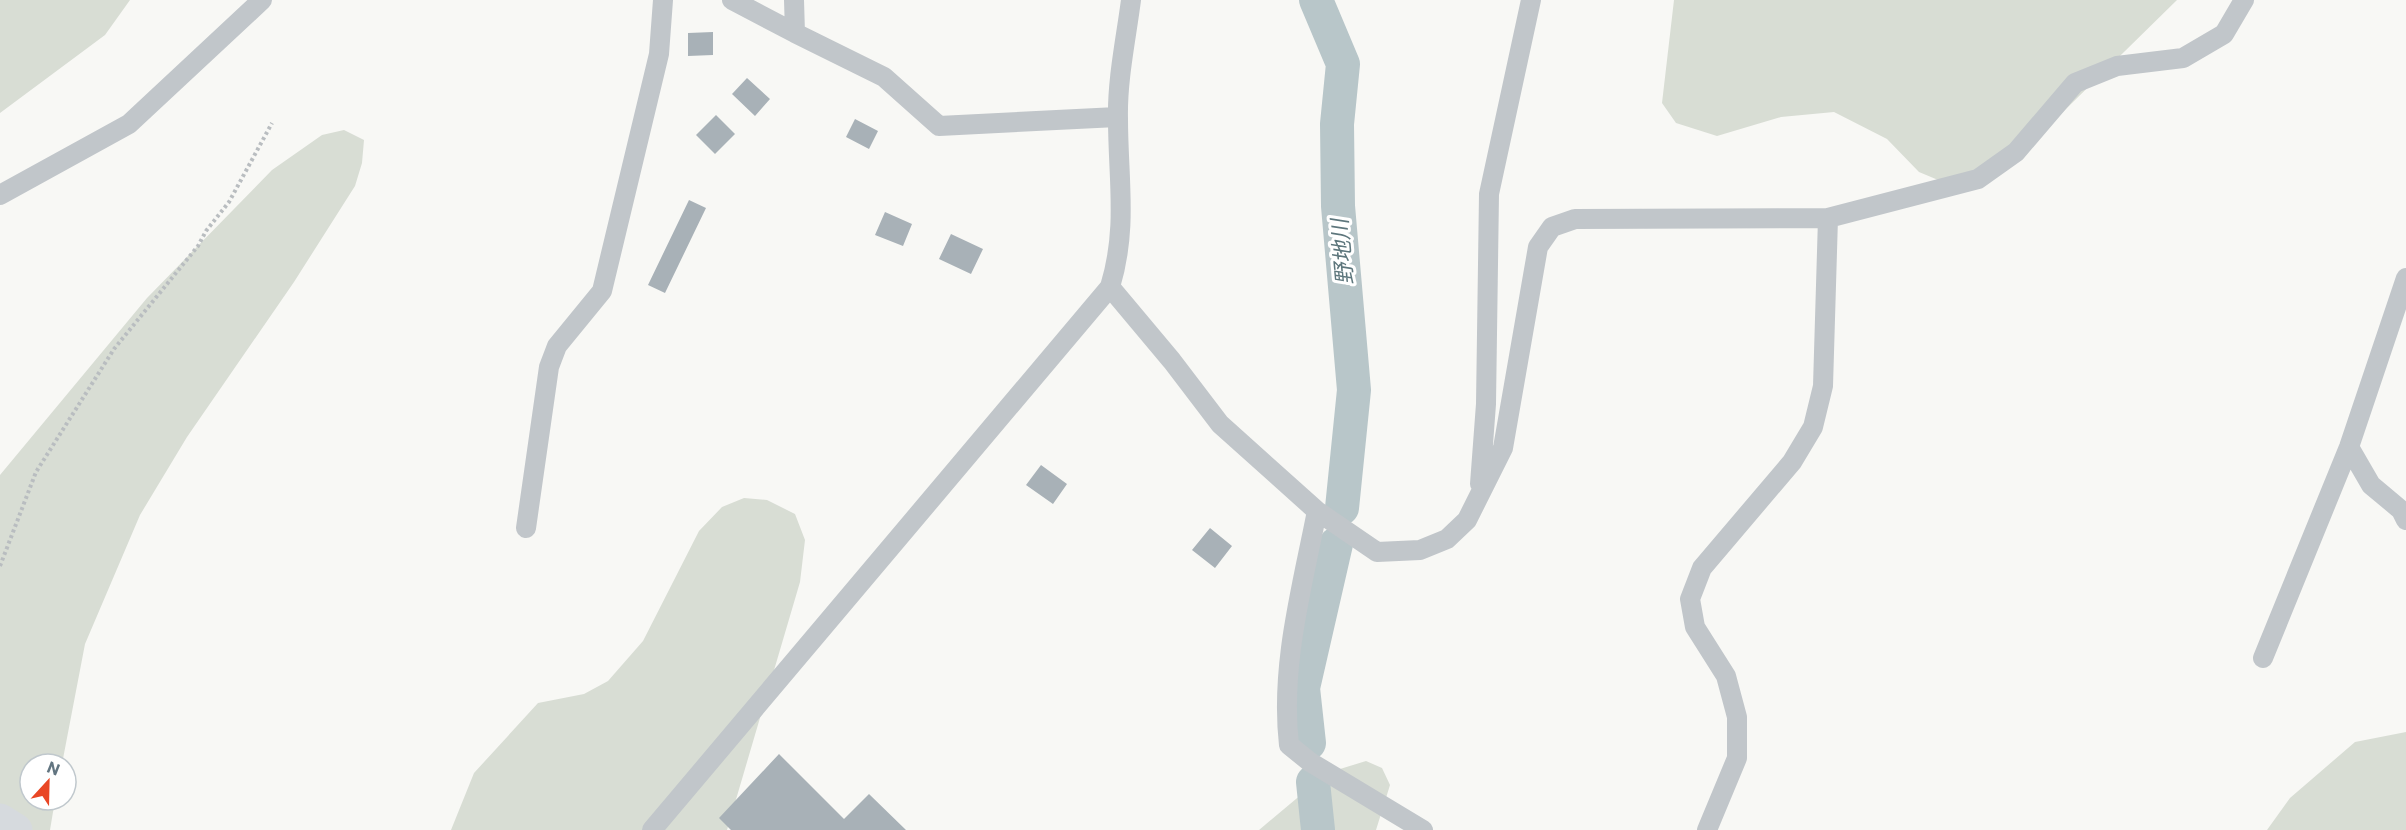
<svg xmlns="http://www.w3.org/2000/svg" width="2406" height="830" font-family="Commissioner,'Noto Sans JP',sans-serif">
<rect width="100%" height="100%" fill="#f8f8f5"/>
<!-- green -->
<path fill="#d8ddd4" d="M 0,0 L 130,0 L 105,35 L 0,113 Z
M 1674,0 L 2177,0 L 2019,155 L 1962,190 L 1919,172 L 1887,139 L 1834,112 L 1781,117 L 1717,136 L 1676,123 L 1662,103 Z
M 344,130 L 364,140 L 362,163 L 355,186 L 294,282 L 187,437 L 140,515 L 85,644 L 62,764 L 30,764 L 30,800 L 55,800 L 50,830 L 0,830 L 0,475 L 147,298 L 272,170 L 322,135 Z
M 744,498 L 767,500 L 795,514 L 805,540 L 800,582 L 727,830 L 451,830 L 474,773 L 538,703 L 584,694 L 608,681 L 643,641 L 699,531 L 722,507 Z
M 2406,732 L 2406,830 L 2267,830 L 2290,798 L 2355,742 Z
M 1366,761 L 1382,768 L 1390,785 L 1376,830 L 1259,830 L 1327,773 Z"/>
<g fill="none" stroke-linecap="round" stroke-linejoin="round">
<!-- river -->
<path stroke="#b8c6c9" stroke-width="34" d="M 1316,0 L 1343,64 L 1337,124 L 1338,206 L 1354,390 L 1342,508
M 1309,743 L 1303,688 L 1336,544
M 1313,782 L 1318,830"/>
</g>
<!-- building -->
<path fill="#a8b1b7" d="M 713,32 L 713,55 L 688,56 L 688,33 Z
M 747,78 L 770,99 L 755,116 L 732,94 Z
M 716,115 L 735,134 L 715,154 L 696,135 Z
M 855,119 L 878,131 L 869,149 L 846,137 Z
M 689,200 L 706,208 L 665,293 L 648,285 Z
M 885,212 L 912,224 L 903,246 L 875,235 Z
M 951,234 L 983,249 L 971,274 L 939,259 Z
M 1041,465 L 1067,484 L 1053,504 L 1026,485 Z
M 1210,528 L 1232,546 L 1215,568 L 1192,550 Z
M 779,754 L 844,819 L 869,794 L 906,830 L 731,830 L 719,818 Z"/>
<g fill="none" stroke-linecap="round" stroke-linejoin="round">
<!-- path -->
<path stroke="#b9bdc0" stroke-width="4" stroke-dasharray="3 3" stroke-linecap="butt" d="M 0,566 L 36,472 L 114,349 L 198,246 L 206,231 L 229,202 L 272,123"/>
<!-- minor -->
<path stroke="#c1c6ca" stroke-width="20" d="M 732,0 L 795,33
M 794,0 L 795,33 L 884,77 L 939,126 L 1117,117
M 0,195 L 129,124 L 262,0
M 1110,287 L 1172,361 L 1220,424 L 1317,511 L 1377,552 L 1420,550 L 1447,539 L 1467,520 L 1503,448 L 1538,247 L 1552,227 L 1575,219 L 1828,218 L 1978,179 L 2016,152 L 2075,83 L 2117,66 L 2183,58 L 2224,34 L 2244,0
M 2349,447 L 2371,485 L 2401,510 L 2406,520
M 1480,484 L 1486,404 L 1489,194 L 1531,0
M 1317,511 C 1302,588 1280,666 1289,745 L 1310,762 L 1423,830
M 526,528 L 549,367 L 557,346 L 602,291 L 659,54 L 663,0
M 2263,658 L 2349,447 L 2406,278
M 652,830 L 1110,287 C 1128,228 1118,179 1118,119 C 1117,80 1126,39 1131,0
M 1707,830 L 1737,758 L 1737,717 L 1726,676 L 1695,627 L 1690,599 L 1702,568 L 1792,462 L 1813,427 L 1823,386 L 1828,218"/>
<!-- motorway -->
<path stroke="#d6dade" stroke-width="33" d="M 0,820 L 16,830"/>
</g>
<g text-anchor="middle" stroke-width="6" stroke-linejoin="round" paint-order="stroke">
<!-- water labels -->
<g font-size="22" font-style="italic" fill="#5d767c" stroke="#fff">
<text transform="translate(1342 252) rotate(-95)" y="8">野地川</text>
</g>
</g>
<!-- north arrow -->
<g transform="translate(48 782) rotate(22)"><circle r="28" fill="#ffffff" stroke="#c0c8cd" stroke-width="1.5"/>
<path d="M0-4.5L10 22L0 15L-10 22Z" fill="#e94624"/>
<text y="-9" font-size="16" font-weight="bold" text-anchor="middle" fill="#627581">N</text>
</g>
</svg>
